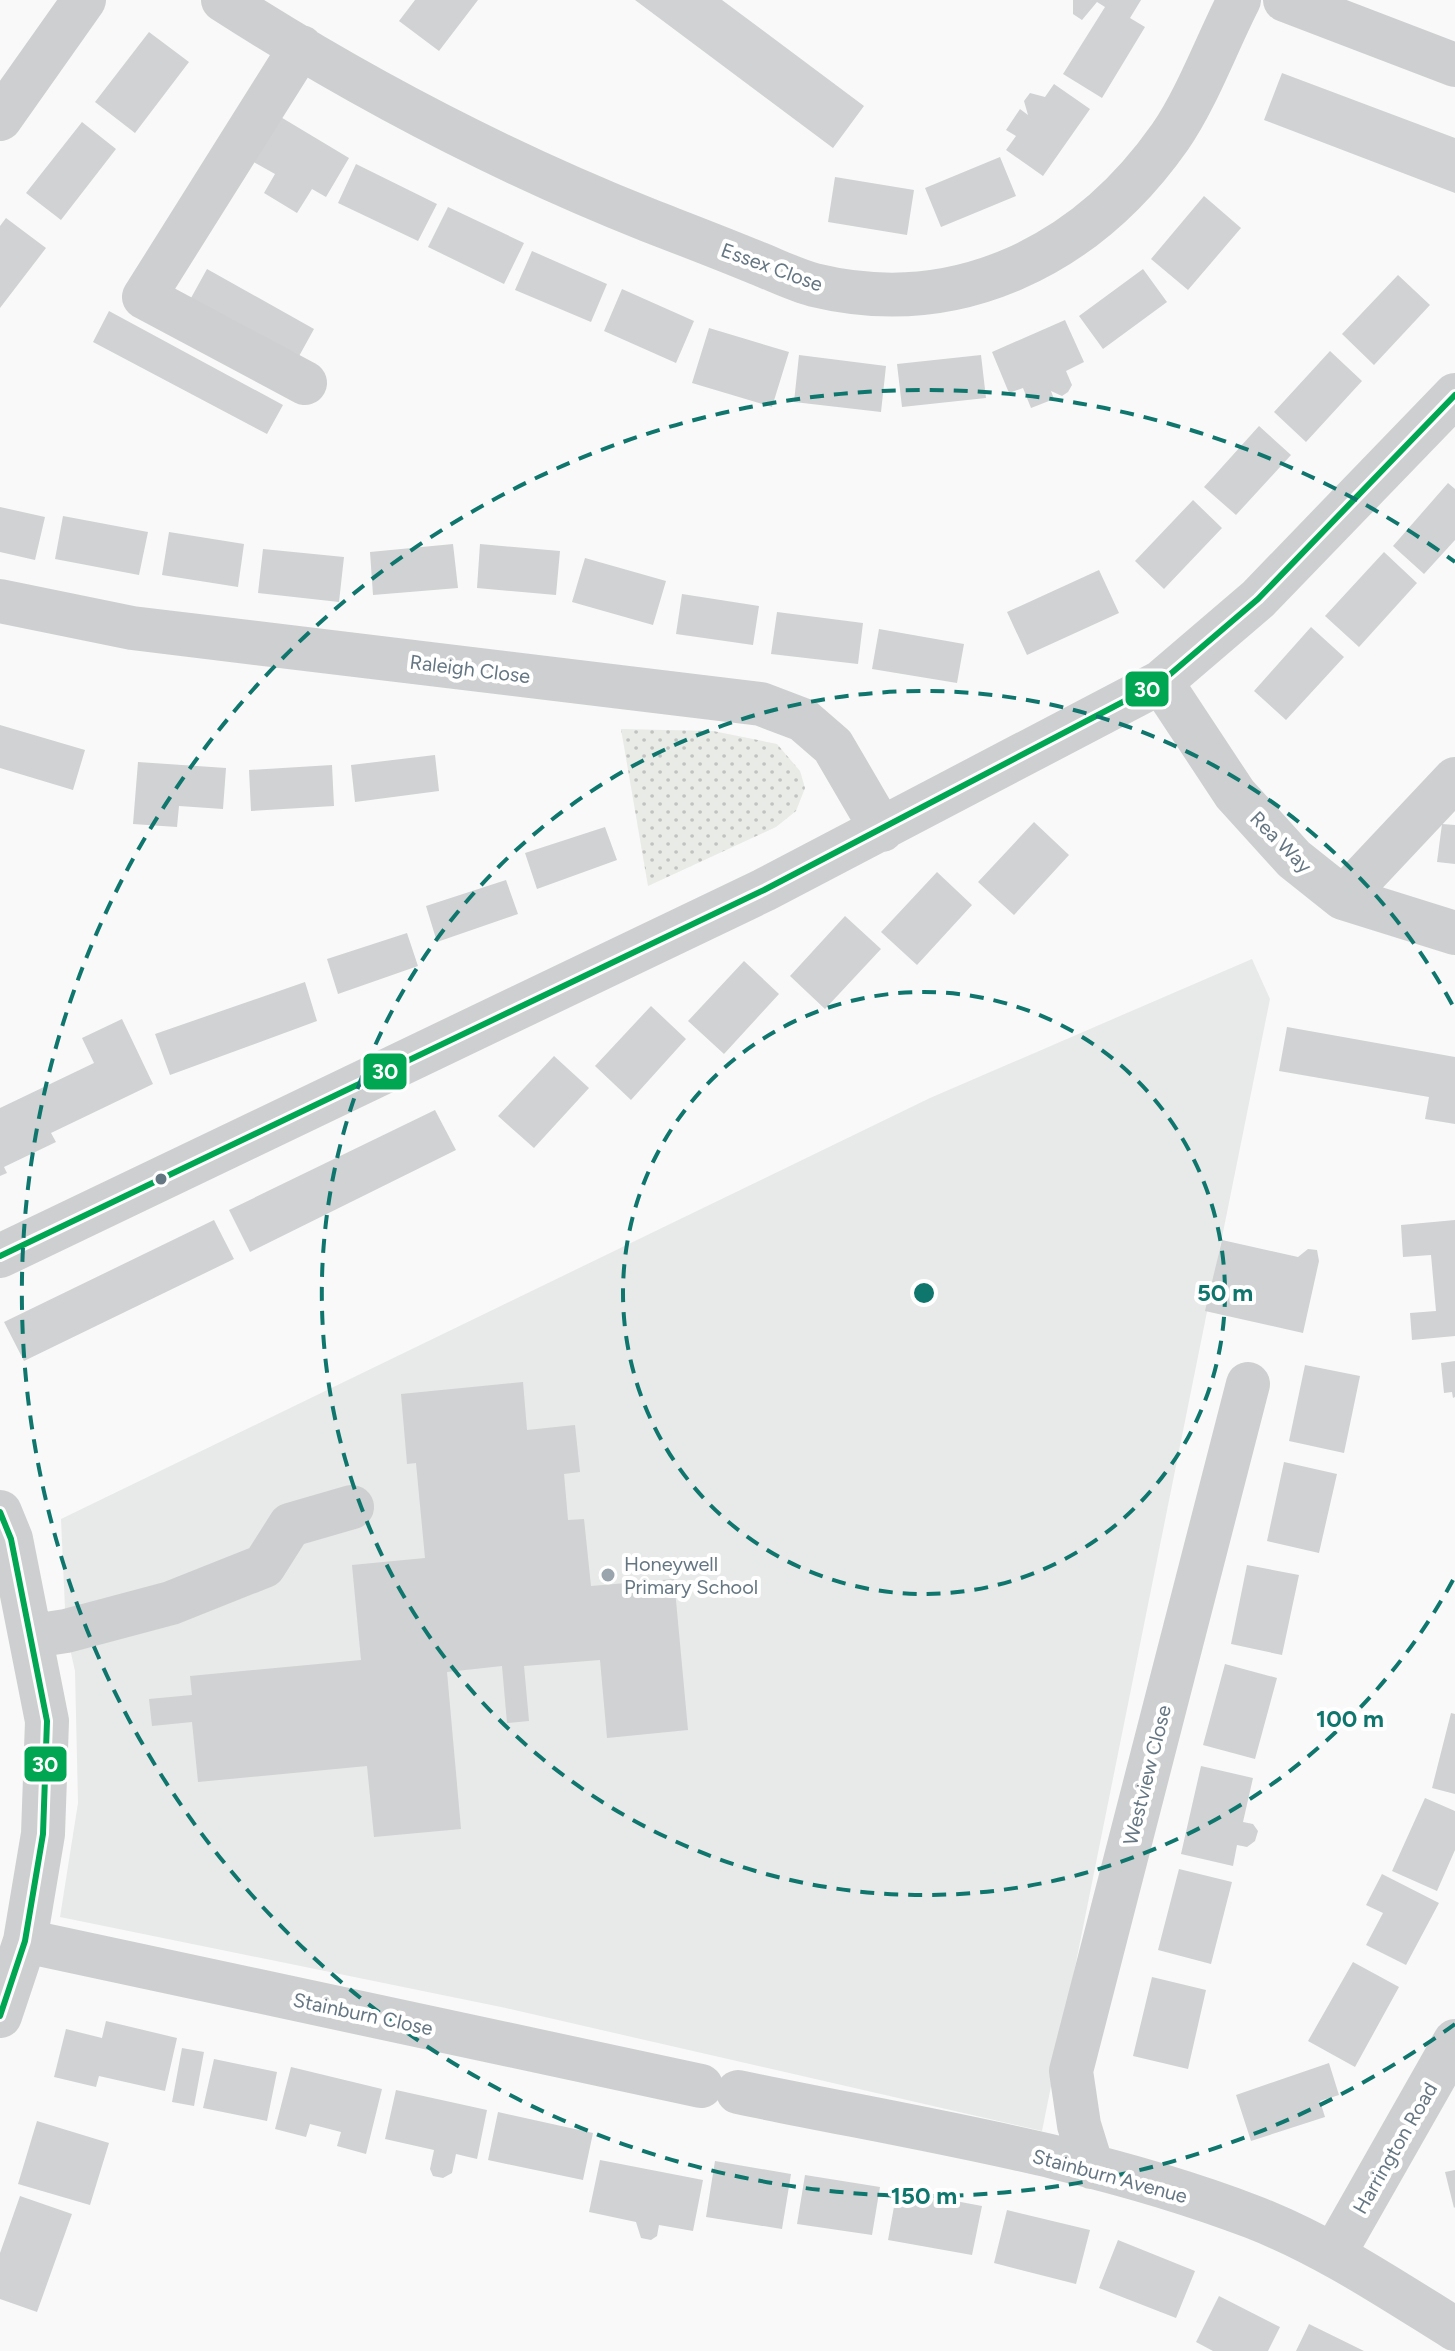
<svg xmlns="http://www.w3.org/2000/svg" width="1455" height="2351" font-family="Figtree,sans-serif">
<defs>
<pattern id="green-dots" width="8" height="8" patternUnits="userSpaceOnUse" patternTransform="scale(2)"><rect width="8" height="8" fill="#e8ebe6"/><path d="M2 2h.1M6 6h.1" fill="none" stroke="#c0c3c0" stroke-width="1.8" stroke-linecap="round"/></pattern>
</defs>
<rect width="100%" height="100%" fill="#f9f9f9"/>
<!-- built -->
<path fill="#e8e9e9" d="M 1252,959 L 1270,999 L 1042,2131 L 501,2007 L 60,1917 L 78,1803 L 75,1671 L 66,1631 L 61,1519 L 930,1098 Z"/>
<!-- green -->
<path fill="url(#green-dots)" d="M 621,729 L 713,731 L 777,744 L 800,771 L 805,788 L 796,811 L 776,827 L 648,886 Z"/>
<!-- building -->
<path fill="#d0d2d3" d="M 415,0 L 478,0 L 439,51 L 399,21 Z
M 635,0 L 722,0 L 864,106 L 833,148 Z
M 1073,0 L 1141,0 L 1130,18 L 1145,27 L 1102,98 L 1063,74 L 1105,7 L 1097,2 L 1082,20 L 1073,14 Z
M 149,32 L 189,62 L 135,133 L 95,102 Z
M 1282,73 L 1455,138 L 1455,193 L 1264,120 Z
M 1054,84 L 1090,109 L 1043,176 L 1006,150 L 1016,136 L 1006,130 L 1020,109 L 1028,115 L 1024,101 L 1030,93 L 1045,97 Z
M 279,116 L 349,158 L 326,197 L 312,189 L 297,213 L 264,193 L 275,174 L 252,161 Z
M 82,122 L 116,149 L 61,220 L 26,193 Z
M 1000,157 L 1016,196 L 941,227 L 925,188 Z
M 356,164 L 437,204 L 418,241 L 338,203 Z
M 835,177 L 914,190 L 907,235 L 828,222 Z
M 1204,196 L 1241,228 L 1188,290 L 1151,259 Z
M 448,207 L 524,243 L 504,284 L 428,247 Z
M 6,218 L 46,248 L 0,308 L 0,226 Z
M 532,251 L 607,284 L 591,322 L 515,290 Z
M 207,269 L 314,329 L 298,358 L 191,298 Z
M 1143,269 L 1167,302 L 1103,349 L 1079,316 Z
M 1398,275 L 1430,305 L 1374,365 L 1342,334 Z
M 622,289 L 694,321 L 676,363 L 604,331 Z
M 109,311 L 283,405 L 267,434 L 93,342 Z
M 1065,320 L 1084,362 L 1066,371 L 1072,385 L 1068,392 L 1062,396 L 1051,391 L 1054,399 L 1031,408 L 1023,388 L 1009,393 L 992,352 Z
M 709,328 L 789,352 L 772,407 L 692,383 Z
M 1330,351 L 1362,381 L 1306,442 L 1274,412 Z
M 799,355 L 886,366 L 881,412 L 794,402 Z
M 981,355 L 986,398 L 902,407 L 897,364 Z
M 1259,426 L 1291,455 L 1236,515 L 1204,487 Z
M 1448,483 L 1455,489 L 1455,540 L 1424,574 L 1393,546 Z
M 1193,500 L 1222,528 L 1164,589 L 1135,561 Z
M 0,507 L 45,517 L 35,560 L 0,552 Z
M 63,516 L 148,532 L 139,575 L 55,559 Z
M 169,532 L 244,544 L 238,587 L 162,575 Z
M 453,544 L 458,588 L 373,595 L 370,552 Z
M 480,544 L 560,551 L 556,595 L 477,588 Z
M 263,549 L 344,557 L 339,602 L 258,593 Z
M 1384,552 L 1417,583 L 1359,647 L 1325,616 Z
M 585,558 L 666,581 L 653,625 L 572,602 Z
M 1099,570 L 1119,613 L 1027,655 L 1007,612 Z
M 682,594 L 759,606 L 753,645 L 676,634 Z
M 777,612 L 863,623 L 858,664 L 771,654 Z
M 1311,627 L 1344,657 L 1286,720 L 1254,691 Z
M 879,629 L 964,644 L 957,683 L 872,669 Z
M 0,725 L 85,750 L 73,790 L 0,768 Z
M 435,755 L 439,791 L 355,802 L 351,765 Z
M 138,762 L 226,768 L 223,809 L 179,806 L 177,827 L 133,824 Z
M 332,765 L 334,806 L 251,811 L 249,770 Z
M 1034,822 L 1069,855 L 1014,915 L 978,882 Z
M 1442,824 L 1455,825 L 1455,864 L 1437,862 Z
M 605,827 L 617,860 L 537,889 L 525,853 Z
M 937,872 L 972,905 L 917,965 L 881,932 Z
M 506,880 L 518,914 L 437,942 L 426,906 Z
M 845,916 L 881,949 L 825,1009 L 790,976 Z
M 407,933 L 418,966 L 338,994 L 327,959 Z
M 744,961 L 779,994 L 724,1054 L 688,1021 Z
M 305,982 L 317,1021 L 170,1075 L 155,1034 Z
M 651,1006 L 686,1039 L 631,1100 L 595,1066 Z
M 122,1019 L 153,1084 L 51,1133 L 56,1142 L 4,1167 L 7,1173 L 0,1176 L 0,1108 L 94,1063 L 82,1038 Z
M 1287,1027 L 1455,1057 L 1455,1124 L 1425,1119 L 1429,1097 L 1279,1071 Z
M 554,1056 L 589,1088 L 534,1148 L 498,1116 Z
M 435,1110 L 456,1150 L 250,1252 L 229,1210 Z
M 214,1220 L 234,1259 L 24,1361 L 4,1322 Z
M 1455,1220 L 1455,1336 L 1412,1340 L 1410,1313 L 1436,1311 L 1431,1255 L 1403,1257 L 1401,1225 Z
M 1222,1240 L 1298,1257 L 1308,1249 L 1317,1250 L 1319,1261 L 1303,1333 L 1205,1311 Z
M 1455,1361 L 1455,1397 L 1453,1398 L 1452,1392 L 1444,1393 L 1441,1363 Z
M 1305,1365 L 1360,1376 L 1344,1453 L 1289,1441 Z
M 523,1382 L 527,1430 L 575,1425 L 580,1472 L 564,1474 L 568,1520 L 584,1519 L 591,1586 L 674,1579 L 688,1730 L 607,1738 L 600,1660 L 524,1666 L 529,1721 L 507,1723 L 502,1666 L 447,1672 L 461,1829 L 374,1837 L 367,1766 L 198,1782 L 192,1722 L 152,1726 L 149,1699 L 192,1695 L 190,1676 L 361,1660 L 352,1565 L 425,1558 L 416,1463 L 407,1464 L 401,1394 Z
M 1284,1462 L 1337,1474 L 1319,1553 L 1267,1541 Z
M 1247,1565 L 1299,1575 L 1282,1655 L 1231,1644 Z
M 1225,1664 L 1277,1678 L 1255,1759 L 1203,1745 Z
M 1451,1713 L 1455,1714 L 1455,1794 L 1432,1788 Z
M 1201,1766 L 1253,1778 L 1243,1822 L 1253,1824 L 1258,1831 L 1255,1841 L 1247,1847 L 1237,1845 L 1233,1866 L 1181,1854 Z
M 1425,1798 L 1455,1811 L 1455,1850 L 1437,1891 L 1392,1871 Z
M 1179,1869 L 1232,1882 L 1211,1964 L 1158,1950 Z
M 1382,1874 L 1439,1903 L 1406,1965 L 1366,1945 L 1383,1913 L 1366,1905 Z
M 1353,1962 L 1399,1987 L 1355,2067 L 1308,2041 Z
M 1152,1977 L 1206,1990 L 1188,2069 L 1133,2056 Z
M 106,2021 L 177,2038 L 165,2091 L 99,2076 L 96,2087 L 54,2077 L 66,2029 L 102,2038 Z
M 182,2048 L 204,2052 L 194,2106 L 172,2102 Z
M 214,2059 L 277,2072 L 267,2121 L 203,2108 Z
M 1329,2063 L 1339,2095 L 1320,2101 L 1325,2117 L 1251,2141 L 1236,2095 Z
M 291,2067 L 382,2089 L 366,2154 L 337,2146 L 341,2132 L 310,2124 L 306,2137 L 275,2129 Z
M 396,2090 L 487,2110 L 477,2159 L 456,2154 L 452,2173 L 443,2178 L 433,2176 L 430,2169 L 434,2150 L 385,2139 Z
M 498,2112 L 593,2133 L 583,2180 L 488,2160 Z
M 37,2121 L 109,2143 L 90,2205 L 18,2184 Z
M 600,2160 L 703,2180 L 693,2231 L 659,2225 L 657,2236 L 651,2240 L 641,2238 L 636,2222 L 589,2212 Z
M 715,2161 L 791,2174 L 782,2229 L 706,2217 Z
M 1455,2170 L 1455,2207 L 1454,2208 L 1445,2172 Z
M 805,2175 L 880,2187 L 872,2235 L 797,2224 Z
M 897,2190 L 982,2206 L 972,2255 L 888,2240 Z
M 20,2196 L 72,2214 L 37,2312 L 0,2299 L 0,2253 Z
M 1007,2210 L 1090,2230 L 1076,2284 L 994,2263 Z
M 1118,2240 L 1195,2271 L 1176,2318 L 1099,2288 Z
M 1219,2296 L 1280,2327 L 1268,2351 L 1213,2351 L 1196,2342 Z
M 1309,2324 L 1364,2351 L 1296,2351 Z"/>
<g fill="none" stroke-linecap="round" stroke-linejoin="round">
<!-- minor -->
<path stroke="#cecfd0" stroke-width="44" d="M 223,0 C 357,86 500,161 648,220 C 684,234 721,248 757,263 C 775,270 795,280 814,285 C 958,320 1087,255 1170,137 C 1197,98 1217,43 1239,0
M 1285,0 L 1455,65
M 301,47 L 144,297 L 305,383
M 0,119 L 84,0
M 0,601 L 132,628 L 761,704 L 803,720 L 833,746 L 882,830
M 1161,682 L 1235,794 L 1294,859 L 1343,898 L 1455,933
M 1343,898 L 1455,779
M 0,1256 L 764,890 L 1161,682 L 1258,599 L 1455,395
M 0,1512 L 11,1539 L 47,1721 L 43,1834 L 25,1941 L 0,2016
M 33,1636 L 66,1631 L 171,1603 L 264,1566 L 290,1525 L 352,1507
M 25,1941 L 701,2086
M 738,2092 C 910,2128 1089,2154 1253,2217 C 1325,2245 1389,2288 1455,2329
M 1092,2167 L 1079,2125 L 1071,2071 L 1248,1384
M 1334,2254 L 1455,2041"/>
<!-- bus-1 casing -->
<g stroke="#fff" stroke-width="12">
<path id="bus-1" d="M 0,1256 L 764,890 L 1161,682 L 1258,599 L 1455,395
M 0,1512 L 11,1539 L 47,1721 L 43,1834 L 25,1941 L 0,2016"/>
</g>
<!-- bus-1 -->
<use href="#bus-1" stroke="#00a651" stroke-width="6"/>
</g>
<!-- distance rings -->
<g fill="none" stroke="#0f766e" stroke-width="4" stroke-dasharray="14 10">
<circle cx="924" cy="1293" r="301"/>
<path d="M1453 1580A602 602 0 1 1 1453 1006"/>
<path d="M1455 2024A903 903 0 1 1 1455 562"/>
</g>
<!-- markers -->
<circle fill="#657683" stroke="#fff" stroke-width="3" cx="161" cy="1179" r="7"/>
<circle fill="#99a4ac" stroke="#fff" stroke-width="3" cx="608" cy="1575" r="8"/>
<g text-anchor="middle" stroke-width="8" stroke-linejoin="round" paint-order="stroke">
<!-- street labels -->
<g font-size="20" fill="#657683" stroke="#fff">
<text transform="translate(772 267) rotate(20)" y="7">Essex Close</text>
<text transform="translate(470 669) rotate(7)" y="7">Raleigh Close</text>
<text transform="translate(1281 842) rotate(45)" y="7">Rea Way</text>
<text transform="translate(1147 1775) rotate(-76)" y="7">Westview Close</text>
<text transform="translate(363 2014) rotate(12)" y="7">Stainburn Close</text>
<text transform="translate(1395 2148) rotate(-60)" y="7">Harrington Road</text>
<text transform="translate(1110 2176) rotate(15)" y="7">Stainburn Avenue</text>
</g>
<!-- poi labels -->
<g font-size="20" fill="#657683" stroke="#fff" text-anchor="start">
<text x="624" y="1571">Honeywell<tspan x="624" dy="23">Primary School</tspan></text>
</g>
</g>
<circle cx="924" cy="1293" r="12" fill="#0f766e" stroke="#fff" stroke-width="4"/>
<g font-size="24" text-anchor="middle" font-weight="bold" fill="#0f766e" stroke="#fff" stroke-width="8" stroke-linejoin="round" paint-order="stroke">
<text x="1225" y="1301">50 m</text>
<text x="1350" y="1727">100 m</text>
<text x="924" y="2204">150 m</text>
</g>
<g stroke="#fff" stroke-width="3">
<rect x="1124" y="670" width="46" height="38" rx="8" fill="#00a651"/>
<rect x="362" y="1052" width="46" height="39" rx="8" fill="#00a651"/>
<rect x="23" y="1745" width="45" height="38" rx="8" fill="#00a651"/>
</g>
<g font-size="22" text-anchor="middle" font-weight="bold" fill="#fff">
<text x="1147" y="697">30</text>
<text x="385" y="1079">30</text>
<text x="45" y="1772">30</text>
</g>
</svg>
